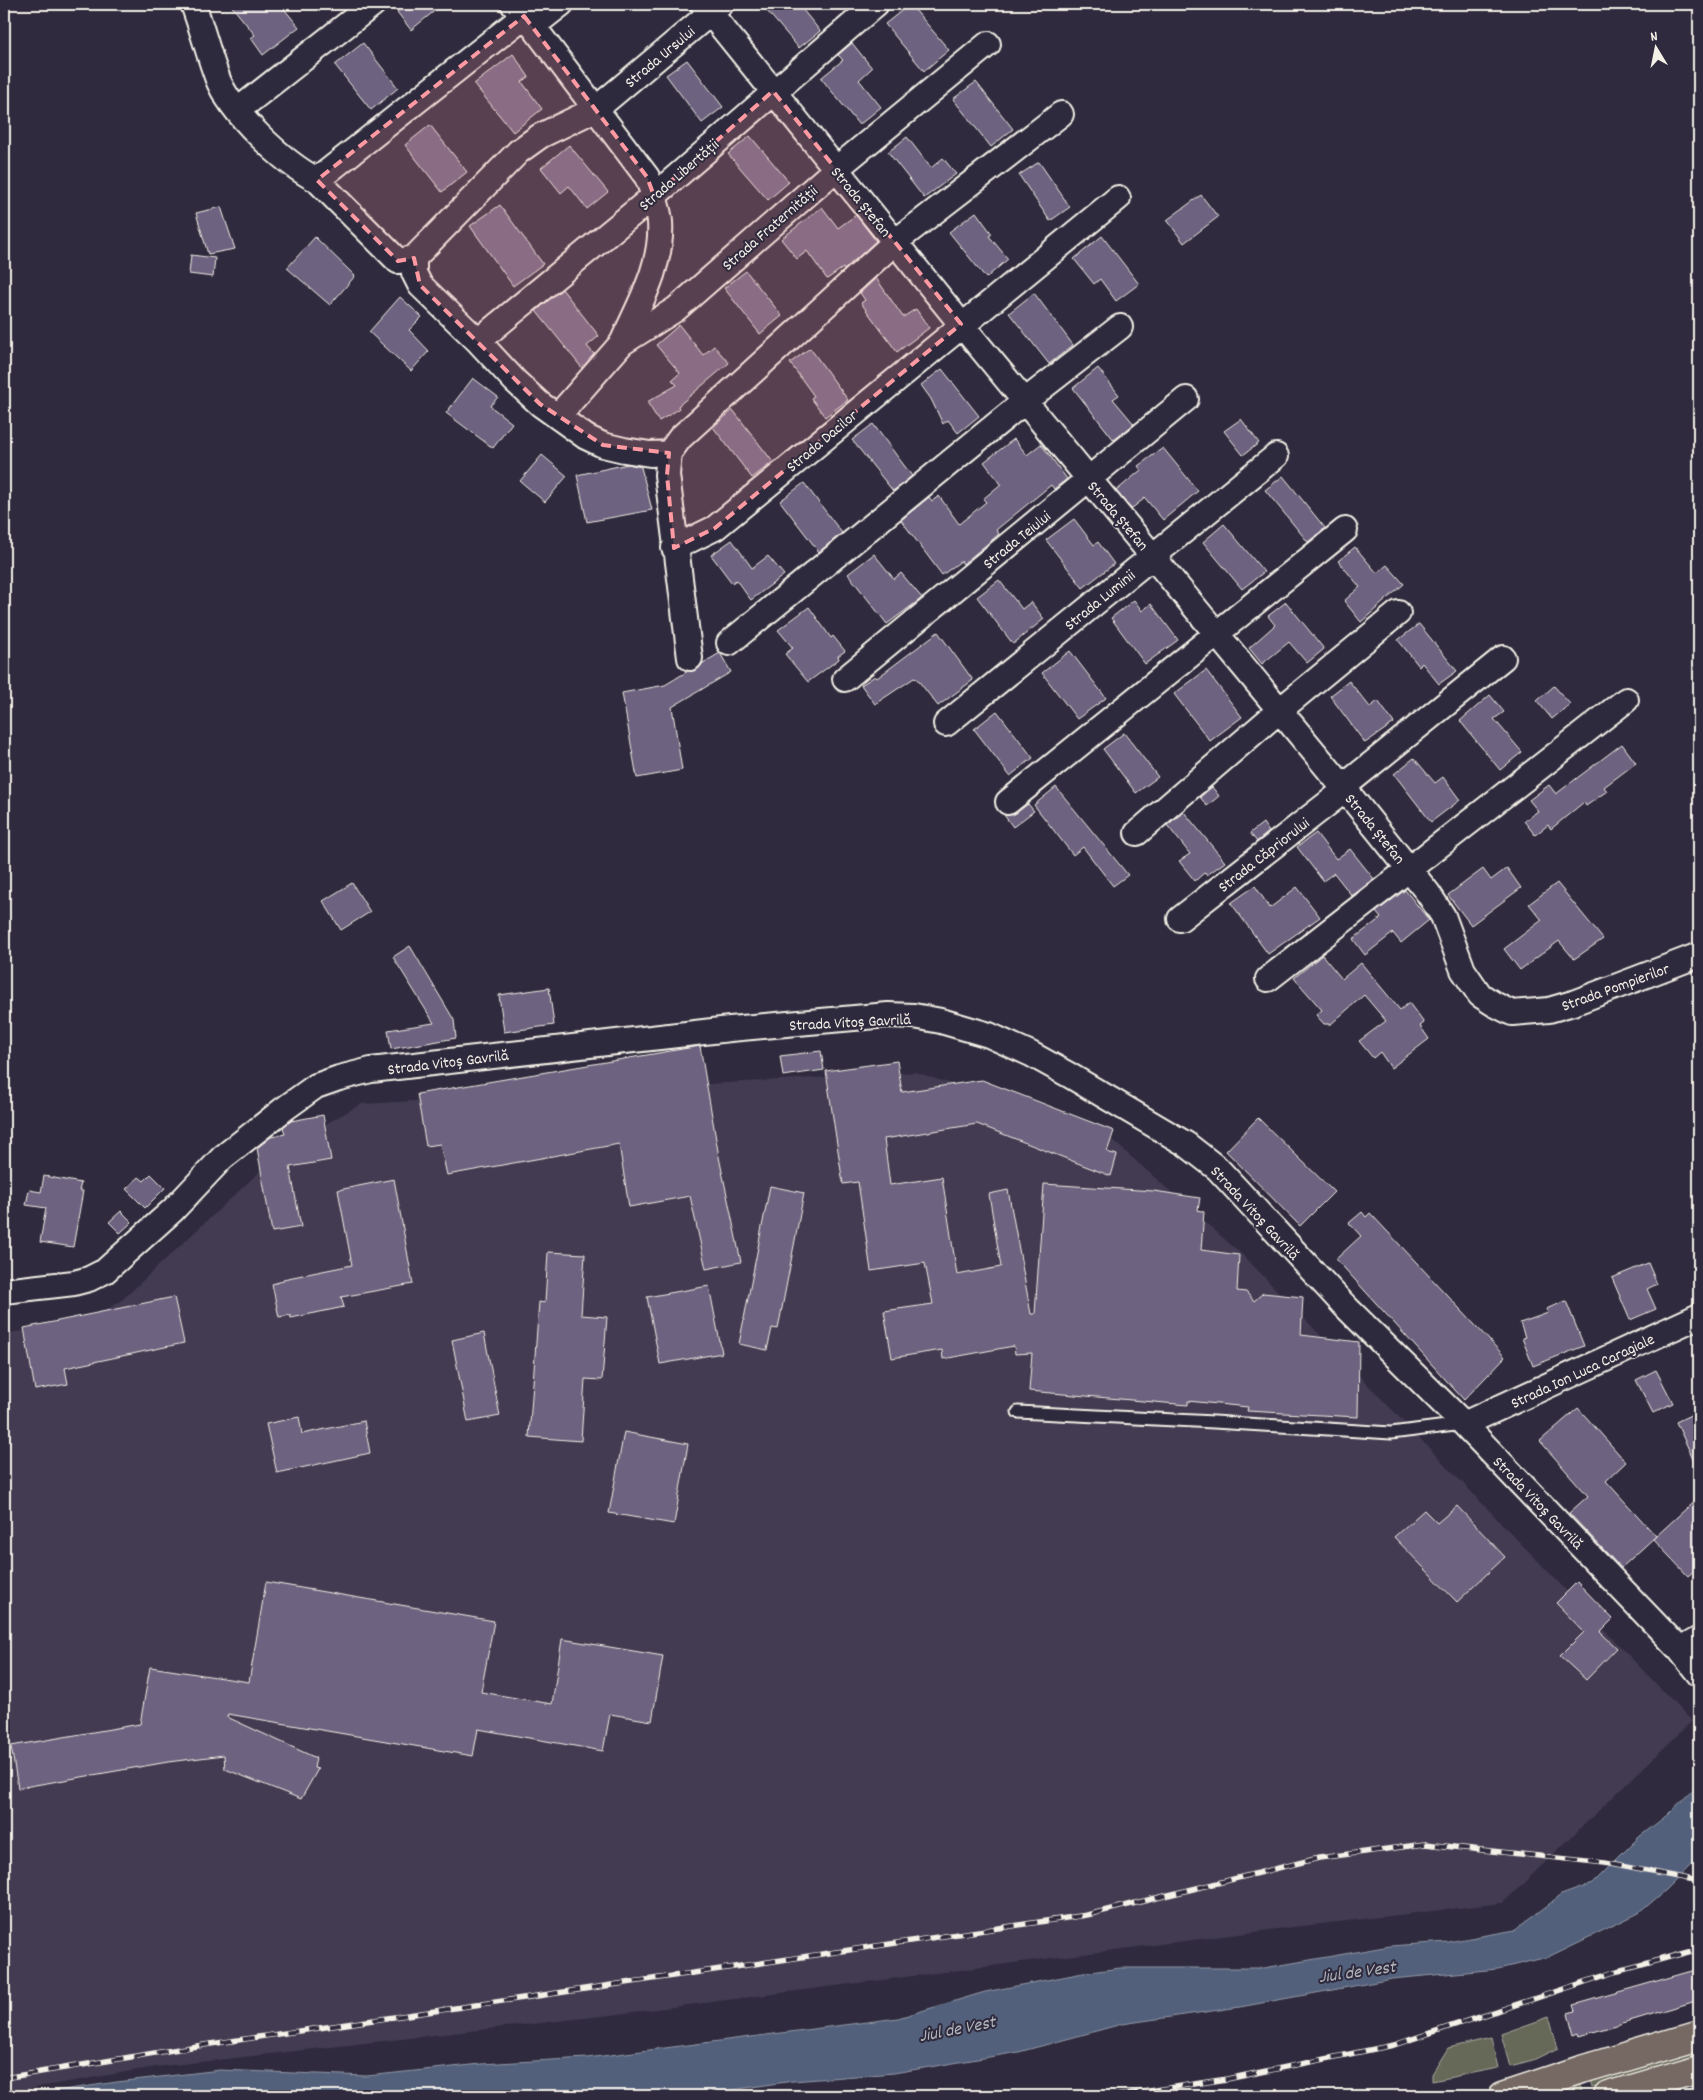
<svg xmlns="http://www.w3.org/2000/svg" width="1703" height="2100" font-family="Dekko,sans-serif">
<rect width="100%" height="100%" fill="#2f2a3d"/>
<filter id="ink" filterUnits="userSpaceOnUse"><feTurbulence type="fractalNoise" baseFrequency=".02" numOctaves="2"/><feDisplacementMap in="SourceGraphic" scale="10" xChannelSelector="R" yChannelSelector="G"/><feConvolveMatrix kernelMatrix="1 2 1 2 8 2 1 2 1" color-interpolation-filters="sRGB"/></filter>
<g filter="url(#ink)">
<!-- built -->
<path fill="#423b51" d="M 916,1072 L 1110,1138 L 1246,1258 L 1692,1721 L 1503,1903 L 1286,1928 L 611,2015 L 156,2067 L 4,2093 L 4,1333 L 83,1325 L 123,1299 L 288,1145 L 361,1104 Z"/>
<!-- green -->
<path fill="#666859" stroke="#adaca0" d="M 1549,2017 L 1558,2048 L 1533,2060 L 1510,2066 L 1501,2034 Z
M 1491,2038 L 1498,2068 L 1432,2081 L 1432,2074 L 1448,2048 Z
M 1699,2048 L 1699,2056 L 1592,2088 L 1590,2081 Z
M 1579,2084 L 1582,2092 L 1568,2096 L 1539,2096 Z"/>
<!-- water -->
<path fill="#52607b" stroke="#939aa7" d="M 1699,1784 L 1699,1857 L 1667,1889 L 1639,1913 L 1548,1957 L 1498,1969 L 1392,1979 L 1240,2007 L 1122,2024 L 1019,2052 L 894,2073 L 793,2081 L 691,2096 L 22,2096 L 117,2082 L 220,2070 L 367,2076 L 481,2064 L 587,2058 L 898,2018 L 985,1992 L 1083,1973 L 1120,1968 L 1264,1968 L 1390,1946 L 1448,1942 L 1515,1930 L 1561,1895 L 1592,1884 L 1639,1837 L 1666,1816 Z"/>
<!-- building -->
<path fill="#6d627f" stroke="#f4f1e8" d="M 230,4 L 280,4 L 299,27 L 263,55 L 251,38 L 255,35 Z
M 407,4 L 443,4 L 411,30 L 397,12 Z
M 761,4 L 798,4 L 820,31 L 799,48 Z
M 910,4 L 949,50 L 924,71 L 885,24 Z
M 363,43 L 398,88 L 371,110 L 335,65 Z
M 852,43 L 872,68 L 859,80 L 881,107 L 859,125 L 821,78 L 843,60 L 838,55 Z
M 513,54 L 529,77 L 522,82 L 542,109 L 513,132 L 474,84 Z
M 687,60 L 723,107 L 702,123 L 666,75 Z
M 976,82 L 1013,129 L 991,147 L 953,99 Z
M 430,125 L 467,172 L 442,192 L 405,145 Z
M 750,136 L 789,182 L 768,200 L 728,154 Z
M 907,137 L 931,168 L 943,158 L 956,174 L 924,198 L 888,152 Z
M 569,145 L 608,192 L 587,209 L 569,186 L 561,193 L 541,168 Z
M 1039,162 L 1070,207 L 1050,221 L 1019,175 Z
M 1201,195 L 1218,217 L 1184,243 L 1167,220 Z
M 500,205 L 543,264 L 513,286 L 470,226 Z
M 221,207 L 235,249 L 208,254 L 196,213 Z
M 822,207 L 838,228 L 856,215 L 876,241 L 844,270 L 843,268 L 827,279 L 807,251 L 797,259 L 781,239 Z
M 976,212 L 992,234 L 989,236 L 1008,259 L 986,278 L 949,232 Z
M 1102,236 L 1139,284 L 1116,301 L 1100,279 L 1094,284 L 1074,259 Z
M 315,237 L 355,276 L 330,305 L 287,268 Z
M 191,255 L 215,258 L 213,277 L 189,274 Z
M 746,271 L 782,316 L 760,334 L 724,288 Z
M 876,278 L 903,317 L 916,309 L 929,328 L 897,352 L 861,303 L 865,300 L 860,293 Z
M 562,289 L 599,336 L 587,346 L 594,354 L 582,368 L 536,311 Z
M 1034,293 L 1073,345 L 1049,364 L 1009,313 Z
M 400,297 L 422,317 L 409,330 L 429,351 L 411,371 L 369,332 Z
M 679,325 L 703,355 L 714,346 L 729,363 L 678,406 L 679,409 L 659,421 L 647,402 L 677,385 L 672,380 L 680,373 L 656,345 Z
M 810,348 L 848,400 L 825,417 L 811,398 L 814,396 L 790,363 Z
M 1098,368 L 1119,395 L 1113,399 L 1134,424 L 1114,440 L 1073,388 Z
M 942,369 L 979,416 L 958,433 L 948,420 L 943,424 L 931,399 L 921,385 Z
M 473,378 L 498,397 L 490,406 L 512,423 L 493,448 L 446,413 Z
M 733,410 L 773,462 L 752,478 L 713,427 Z
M 1241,419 L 1259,443 L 1243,455 L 1224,431 Z
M 873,424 L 912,476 L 893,491 L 852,440 Z
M 1014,439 L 1027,455 L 1041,444 L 1067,479 L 1054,489 L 1051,485 L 996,530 L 999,534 L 963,564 L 961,561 L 942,575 L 901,520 L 929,497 L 932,501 L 939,496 L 959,524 L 986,502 L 983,499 L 1001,484 L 984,462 Z
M 1163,448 L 1198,491 L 1163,520 L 1145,498 L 1131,509 L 1116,491 L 1141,470 L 1138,466 Z
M 542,455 L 567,476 L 545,502 L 520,481 Z
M 628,464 L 641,467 L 652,510 L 587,522 L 577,475 Z
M 1283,476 L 1325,528 L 1308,542 L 1265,490 Z
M 804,483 L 842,533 L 819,552 L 780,501 Z
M 1074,519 L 1094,545 L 1098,542 L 1114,564 L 1083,588 L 1046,540 Z
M 1224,524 L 1264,572 L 1242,589 L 1203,542 Z
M 732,540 L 752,568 L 768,556 L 784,575 L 751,600 L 736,580 L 732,583 L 711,555 Z
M 1355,547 L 1377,573 L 1387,565 L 1404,584 L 1361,622 L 1344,601 L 1360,587 L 1338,561 Z
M 874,554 L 894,579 L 901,573 L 922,598 L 887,624 L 848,574 Z
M 999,580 L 1022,609 L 1031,602 L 1044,619 L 1013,644 L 977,597 Z
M 1134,600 L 1142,611 L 1151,604 L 1178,640 L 1145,664 L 1111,618 Z
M 1286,602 L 1324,649 L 1307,663 L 1289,642 L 1262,664 L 1249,648 L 1275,625 L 1268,616 Z
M 809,607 L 831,638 L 833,636 L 845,651 L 838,656 L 839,659 L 808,682 L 785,654 L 793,648 L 778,630 Z
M 1419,624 L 1457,671 L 1439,684 L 1422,663 L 1419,666 L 1398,640 Z
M 938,632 L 973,680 L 938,706 L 917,679 L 914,678 L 875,704 L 861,685 L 875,676 L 877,678 Z
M 1070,651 L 1106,698 L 1077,719 L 1042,673 Z
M 720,653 L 731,672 L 672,707 L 682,770 L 637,778 L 622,693 L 665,685 L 688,671 L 698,669 L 703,663 Z
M 1206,670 L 1242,717 L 1210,741 L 1174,694 Z
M 1349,681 L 1370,707 L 1378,701 L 1394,723 L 1365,743 L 1330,696 Z
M 1554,686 L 1570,704 L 1552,719 L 1537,701 Z
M 1490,695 L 1504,712 L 1494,719 L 1522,752 L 1500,770 L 1460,721 Z
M 997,711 L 1033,758 L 1010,776 L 974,729 Z
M 1124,733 L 1158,777 L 1136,793 L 1103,749 Z
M 1622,744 L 1636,763 L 1604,787 L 1607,791 L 1586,806 L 1584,802 L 1551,829 L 1548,825 L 1535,835 L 1524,821 L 1538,811 L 1529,800 L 1549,785 L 1556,794 Z
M 1414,758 L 1435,783 L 1443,777 L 1460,800 L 1431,822 L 1394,774 Z
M 1056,787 L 1128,875 L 1113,886 L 1083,847 L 1073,855 L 1034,805 Z
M 1212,787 L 1219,796 L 1207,806 L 1200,797 Z
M 1028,804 L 1034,811 L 1013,827 L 1004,815 L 1011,815 L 1016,813 Z
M 1184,812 L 1225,862 L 1207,875 L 1205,872 L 1195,881 L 1179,861 L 1190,854 L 1167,825 Z
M 1263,823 L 1269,832 L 1257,842 L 1250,833 Z
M 1316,833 L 1336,859 L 1350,849 L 1374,879 L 1352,896 L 1334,873 L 1323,881 L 1297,847 Z
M 1507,868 L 1521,888 L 1471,925 L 1448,895 L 1483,869 L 1491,880 Z
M 352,883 L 370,912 L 341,930 L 323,901 Z
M 1557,883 L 1603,939 L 1574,959 L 1559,941 L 1520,970 L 1504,949 L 1542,920 L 1529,904 Z
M 1255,886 L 1270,908 L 1297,887 L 1320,917 L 1268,954 L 1231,903 Z
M 1405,890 L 1429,920 L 1401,943 L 1393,933 L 1365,955 L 1353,939 L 1381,918 L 1376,912 Z
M 410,946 L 454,1020 L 456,1038 L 391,1049 L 388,1030 L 434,1023 L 393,957 Z
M 1322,955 L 1342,979 L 1361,963 L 1400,1010 L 1409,1003 L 1424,1023 L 1420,1026 L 1429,1039 L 1391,1068 L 1380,1052 L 1373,1058 L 1359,1041 L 1386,1021 L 1364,995 L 1331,1024 L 1324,1024 L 1316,1015 L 1322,1010 L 1294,978 Z
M 549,988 L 554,1025 L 504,1032 L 499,995 Z
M 700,1046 L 719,1157 L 741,1262 L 706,1269 L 690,1196 L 629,1207 L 619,1144 L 447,1175 L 440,1144 L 426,1146 L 417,1094 Z
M 821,1051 L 824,1070 L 783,1076 L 780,1056 Z
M 897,1061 L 902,1092 L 982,1080 L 1114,1131 L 1107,1152 L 1117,1155 L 1111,1176 L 977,1124 L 884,1139 L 890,1185 L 942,1177 L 957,1275 L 1001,1267 L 989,1194 L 1008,1190 L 1031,1314 L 1035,1314 L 1044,1184 L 1154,1191 L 1200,1198 L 1198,1210 L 1204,1212 L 1201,1250 L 1239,1255 L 1237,1291 L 1246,1292 L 1254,1301 L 1263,1293 L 1303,1297 L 1301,1335 L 1359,1342 L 1358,1417 L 1247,1411 L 1248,1407 L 1188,1401 L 1188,1405 L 1029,1391 L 1032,1353 L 1015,1354 L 1014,1346 L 943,1359 L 942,1350 L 892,1358 L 884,1311 L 933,1304 L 925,1263 L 871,1271 L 858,1182 L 843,1184 L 826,1071 Z
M 323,1115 L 331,1160 L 290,1167 L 301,1227 L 272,1232 L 257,1148 L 271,1137 L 285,1134 L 283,1127 L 291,1121 Z
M 1258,1118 L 1334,1192 L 1300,1226 L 1226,1151 Z
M 151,1174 L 165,1188 L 145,1208 L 126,1189 L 139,1177 L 144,1181 Z
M 44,1176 L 81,1183 L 79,1191 L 83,1191 L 73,1247 L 40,1242 L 46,1208 L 26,1205 L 29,1190 L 41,1192 Z
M 394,1179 L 413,1284 L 341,1297 L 344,1307 L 291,1318 L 290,1315 L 279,1317 L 272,1284 L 283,1281 L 283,1279 L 352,1265 L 338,1190 Z
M 770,1186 L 804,1193 L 778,1329 L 772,1328 L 767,1350 L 739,1344 Z
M 121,1211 L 132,1222 L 120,1233 L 109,1222 Z
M 1362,1212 L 1366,1217 L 1370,1213 L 1505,1357 L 1464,1400 L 1336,1259 L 1361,1236 L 1349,1223 Z
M 548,1252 L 585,1254 L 581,1315 L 607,1317 L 602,1380 L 585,1379 L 581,1441 L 529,1437 L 539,1302 L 545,1303 Z
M 1648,1263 L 1657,1284 L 1647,1289 L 1656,1309 L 1630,1320 L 1612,1278 Z
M 709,1286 L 722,1353 L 660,1364 L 647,1297 Z
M 174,1297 L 184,1343 L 65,1368 L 68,1384 L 35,1390 L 24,1328 Z
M 1566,1301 L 1584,1346 L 1533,1366 L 1522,1338 L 1525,1337 L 1520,1323 L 1548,1313 L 1546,1309 Z
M 484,1333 L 500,1416 L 468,1422 L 452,1340 Z
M 1656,1370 L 1673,1403 L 1653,1413 L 1636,1380 Z
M 1578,1408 L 1626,1462 L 1606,1481 L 1656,1536 L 1621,1568 L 1569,1513 L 1588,1496 L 1540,1441 Z
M 1699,1411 L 1699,1471 L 1676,1422 Z
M 299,1417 L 302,1434 L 364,1421 L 370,1453 L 277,1473 L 266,1424 Z
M 624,1432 L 688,1444 L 674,1524 L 609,1513 Z
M 1699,1497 L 1699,1566 L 1688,1576 L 1653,1539 Z
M 1457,1506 L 1505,1557 L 1457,1602 L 1394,1537 L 1424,1510 L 1437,1523 Z
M 266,1582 L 494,1621 L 481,1692 L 552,1704 L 562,1639 L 663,1656 L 652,1721 L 610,1714 L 603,1751 L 478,1729 L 473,1756 L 228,1714 L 227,1717 L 316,1758 L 314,1768 L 318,1769 L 301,1799 L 225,1769 L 224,1755 L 168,1762 L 18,1788 L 11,1746 L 140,1724 L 150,1667 L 249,1682 Z
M 1577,1582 L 1613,1619 L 1600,1632 L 1617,1648 L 1586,1680 L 1560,1656 L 1584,1632 L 1556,1603 Z
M 1699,1969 L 1699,2000 L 1580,2036 L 1579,2033 L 1574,2035 L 1568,2013 L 1575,2011 L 1573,2005 Z"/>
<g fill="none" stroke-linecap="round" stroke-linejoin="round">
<!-- service casing -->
<g stroke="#f4f1e8" stroke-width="15">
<path id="service" d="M 1018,1412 L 1214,1422 L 1391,1433 L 1463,1424"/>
</g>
<!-- minor casing -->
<g stroke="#f4f1e8" stroke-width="28">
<path id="minor" d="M 193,4 C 202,28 208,53 217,77 C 230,113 284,163 317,180 L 398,261 L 414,258 L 519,151 L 540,136 L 596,109 L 721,4
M 513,4 L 533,26 L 647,177 C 652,191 659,207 660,222 C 663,265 639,305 622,343
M 703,4 L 961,324 L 1343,787 L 1428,893 L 1443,916 L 1463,970 L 1480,995 L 1494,1004 L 1512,1013 L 1549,1010 L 1573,1003 L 1699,955
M 533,26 L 561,4
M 238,110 L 373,4
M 317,180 L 524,16
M 414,258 L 414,273 L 420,285 L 478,341 L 515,381 L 540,404 L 586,437 L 603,445 L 624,450 L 650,454 L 669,453
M 478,341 L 654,196 L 876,4
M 558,416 L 622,343 L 676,309 L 836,169 L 988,44
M 674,548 L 715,528 L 1118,198
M 729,643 L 1025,401 L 1120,327
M 690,658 L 667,475 L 669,453 L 680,438 L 895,242 L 1061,114
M 845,679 L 1186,399
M 946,724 L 1276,456
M 1343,787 L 1503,658
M 1008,802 L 1345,530
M 1137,833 L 1280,710 L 1398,613
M 1180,919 L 1345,790
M 1268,979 L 1626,700
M 4,1291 L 74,1283 L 89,1279 L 105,1271 L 173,1210 L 222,1158 L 284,1109 L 316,1086 L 339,1078 L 371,1070 L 730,1029 L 888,1015 L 914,1016 L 941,1021 L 989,1035 L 1031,1054 L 1069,1075 L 1186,1144 L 1218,1169 L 1345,1306 L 1464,1424 L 1680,1650 L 1699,1674
M 1464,1424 L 1699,1316
M 1680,1650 L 1699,1639"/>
</g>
<!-- primary casing -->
<g stroke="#f4f1e8" stroke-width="31">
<path id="primary" d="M 1503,2096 L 1581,2070 L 1699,2035
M 1608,2096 L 1699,2069"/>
</g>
<!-- service -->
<use href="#service" stroke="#2f2a3d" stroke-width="11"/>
<!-- minor -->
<use href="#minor" stroke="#2f2a3d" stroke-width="24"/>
<!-- primary -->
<use href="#primary" stroke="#766964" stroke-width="28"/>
<!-- rail casing -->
<g stroke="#f4f1e8" stroke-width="5.5">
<path id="rail" d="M 4,2078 L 197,2046 L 1087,1915 L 1319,1858 L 1425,1844 L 1605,1863 L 1699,1881
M 1116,2096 L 1227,2079 L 1394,2045 L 1615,1972 L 1699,1949"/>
</g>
<!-- rail -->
<use href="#rail" stroke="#2f2a3d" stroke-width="4" stroke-dasharray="11" stroke-linecap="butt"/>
</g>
</g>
<!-- marked area -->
<path fill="#ff9aa2" fill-opacity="0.2" stroke="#ff9aa2" stroke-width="4" stroke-dasharray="10 6" stroke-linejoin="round" d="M 524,16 L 647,177 L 654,196 L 773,91 L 961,324 L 715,528 L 674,548 L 667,475 L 669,453 L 603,445 L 540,404 L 420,285 L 414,258 L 398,261 L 317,180 Z"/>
<g text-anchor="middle" stroke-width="4" stroke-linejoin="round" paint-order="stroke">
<!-- street labels -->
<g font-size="16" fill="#f4f1e8" stroke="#2f2a3d">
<text transform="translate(659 56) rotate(-40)" y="6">Strada Ursului</text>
<text transform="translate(678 174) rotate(-41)" y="6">Strada Libertății</text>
<text transform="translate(862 201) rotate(51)" y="6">Strada Ștefan</text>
<text transform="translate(769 227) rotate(-41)" y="6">Strada Fraternității</text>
<text transform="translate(821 440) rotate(-40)" y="6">Strada Dacilor</text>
<text transform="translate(1119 515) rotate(50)" y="6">Strada Ștefan</text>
<text transform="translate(1016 539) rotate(-39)" y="6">Strada Teiului</text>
<text transform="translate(1099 599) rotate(-39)" y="6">Strada Luminii</text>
<text transform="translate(1376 828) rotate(51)" y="6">Strada Ștefan</text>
<text transform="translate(1263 854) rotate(-38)" y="6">Strada Căpriorului</text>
<text transform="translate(1615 986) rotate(-20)" y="6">Strada Pompierilor</text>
<text transform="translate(850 1021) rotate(-3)" y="6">Strada Vitoș Gavrilă</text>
<text transform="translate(448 1061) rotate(-7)" y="6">Strada Vitoș Gavrilă</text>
<text transform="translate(1256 1212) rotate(47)" y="6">Strada Vitoș Gavrilă</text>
<text transform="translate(1582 1370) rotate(-25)" y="6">Strada Ion Luca Caragiale</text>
<text transform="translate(1539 1502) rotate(46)" y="6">Strada Vitoș Gavrilă</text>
</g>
<!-- water labels -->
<g font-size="18" font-style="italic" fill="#b3b7bc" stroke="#2f2a3d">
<text transform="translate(1357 1971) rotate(-8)" y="6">Jiul de Vest</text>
<text transform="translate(957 2028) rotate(-11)" y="6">Jiul de Vest</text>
</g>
</g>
<!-- margin -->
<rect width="1703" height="2100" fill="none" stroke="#2f2a3d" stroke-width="20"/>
<rect x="10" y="10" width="1683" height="2080" fill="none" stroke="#f4f1e8" stroke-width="2" filter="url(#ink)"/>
<!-- north arrow -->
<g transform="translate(1656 48) rotate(350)" stroke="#2f2a3d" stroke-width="4" paint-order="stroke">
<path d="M0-4L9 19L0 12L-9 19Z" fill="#f4f1e8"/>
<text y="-8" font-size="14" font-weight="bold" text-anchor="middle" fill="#f4f1e8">N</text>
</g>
</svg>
